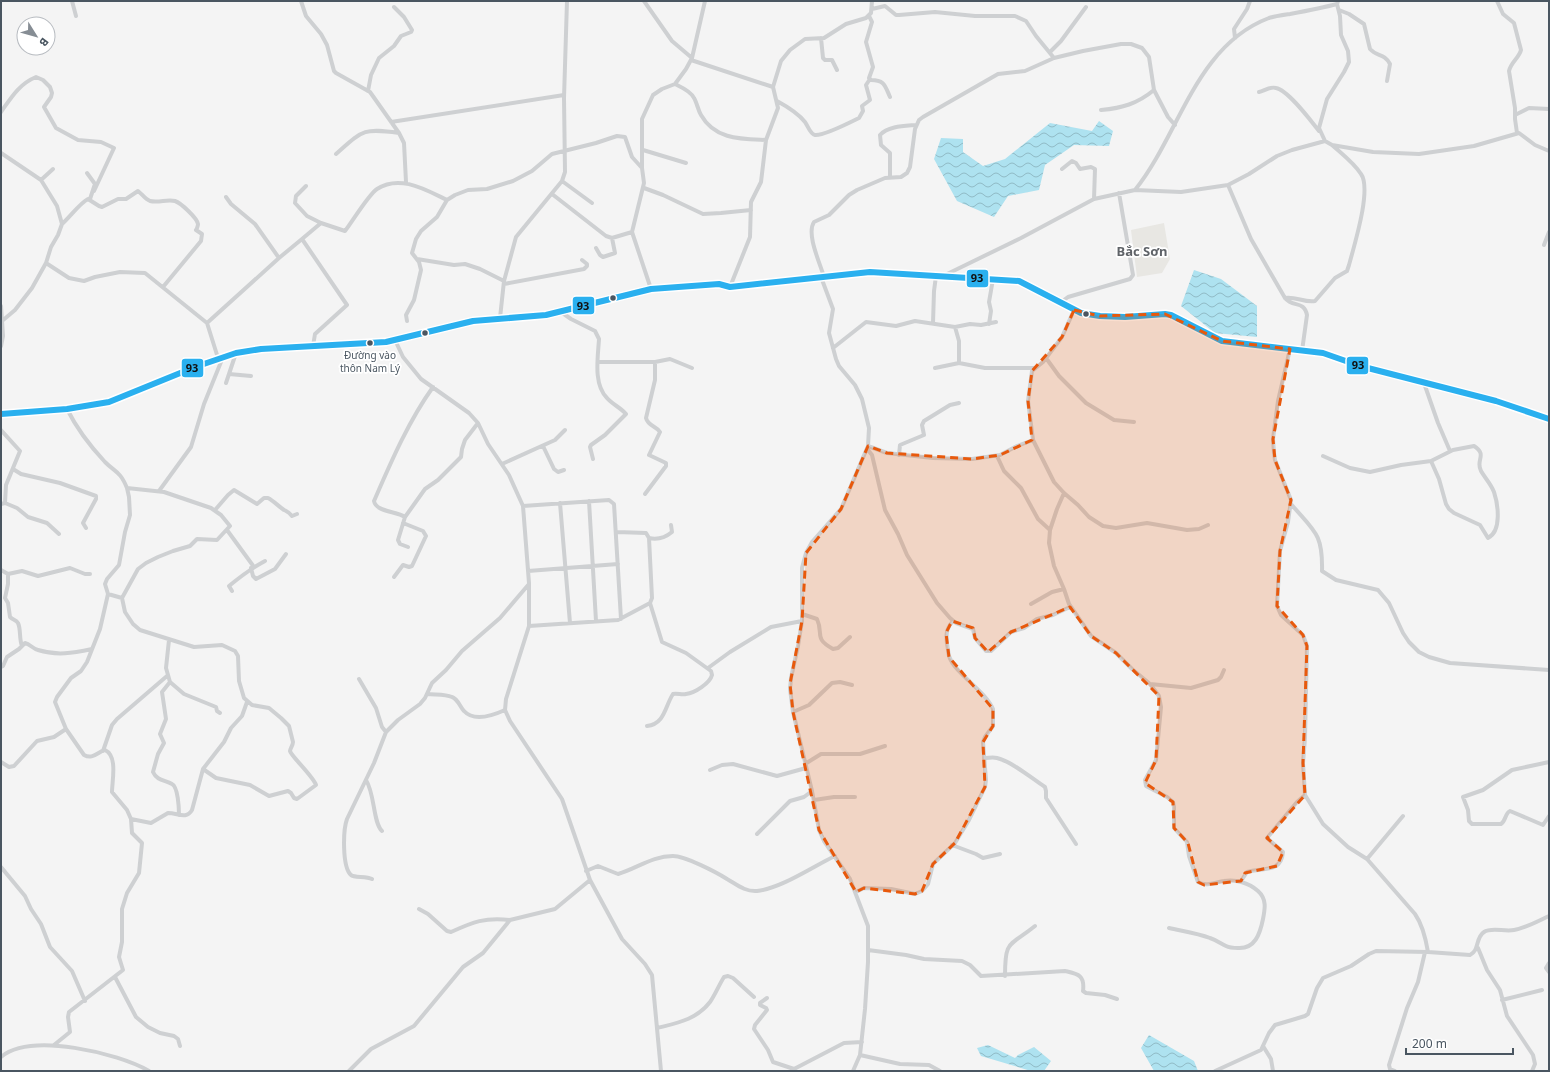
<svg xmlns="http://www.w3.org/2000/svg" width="1550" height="1072" font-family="'Noto Sans',sans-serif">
<defs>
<pattern id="water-waves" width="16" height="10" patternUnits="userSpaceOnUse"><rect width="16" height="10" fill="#aee2f0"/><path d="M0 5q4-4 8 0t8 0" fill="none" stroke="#90bac6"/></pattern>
</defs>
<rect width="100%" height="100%" fill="#f4f4f4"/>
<!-- commercial -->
<path fill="#e8e7e3" d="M 1164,223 L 1170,259 L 1162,273 L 1137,277 L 1131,230 Z"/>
<!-- water -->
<path fill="url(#water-waves)" d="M 1099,121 L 1113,131 L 1109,146 L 1074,145 L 1045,165 L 1039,190 L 1008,196 L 994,217 L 957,201 L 934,159 L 941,138 L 963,139 L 963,152 L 983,166 L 1005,159 L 1050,123 L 1092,131 Z
M 1194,270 L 1221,279 L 1257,306 L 1257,337 L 1215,333 L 1181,306 Z
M 1149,1035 L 1194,1061 L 1198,1071 L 1154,1071 L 1141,1048 Z
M 988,1045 L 1015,1058 L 1018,1055 L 1034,1047 L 1051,1061 L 1044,1071 L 1031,1071 L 981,1056 L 977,1048 Z"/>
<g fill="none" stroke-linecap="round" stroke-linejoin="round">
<!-- minor -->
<path stroke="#ced0d2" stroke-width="4" d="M 72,1 L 76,16
M 301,1 L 306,16 L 321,34 L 327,45 L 334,71 L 336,73 L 370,92 L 399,133 L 404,143 L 406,182
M 644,1 L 672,41 L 692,58
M 1497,1 L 1503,14 L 1514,23 L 1521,50 C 1519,58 1511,62 1509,71 L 1515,108 L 1515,119 L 1517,133
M 872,9 L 885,6 L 896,15 L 899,15 L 935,12 L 975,16 L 1015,16 L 1026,21 L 1036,36 L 1054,58
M 1339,10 L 1349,14 L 1364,24 L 1370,49 C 1377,57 1384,53 1390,64 L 1387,81
M 869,16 L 872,22 L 866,42 L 873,67 L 869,78 L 871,80 C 885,80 885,86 890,97
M 821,38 L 823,58 L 825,60 L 832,60 L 837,70
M 1235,38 L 1234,29 L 1247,9 L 1250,1
M 1050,52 L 1061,41 L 1086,7
M 691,60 L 773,87
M 675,84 C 681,87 691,91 694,98 C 697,103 698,110 701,115 C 715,140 742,139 766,140
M 368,91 L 371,75 L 379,58 L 394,46 L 401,36 L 411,32 L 412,30 L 404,17 L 394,7
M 1259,92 C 1264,91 1270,86 1276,88 C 1288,90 1311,121 1319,131
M 777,101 C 788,107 798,113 805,122 C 808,126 810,134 815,135 C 823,136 851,122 859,118 L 863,111 L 862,106 L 870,100 L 866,85 L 870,79
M 1101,110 C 1122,108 1137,104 1154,90
M 1,112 C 11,98 19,84 36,77 L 43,80 L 50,87 L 52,93 L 51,97 L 44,107 L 56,128 L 78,140 L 101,142 L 114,148 L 94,191
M 1515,115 L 1529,108 L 1549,109
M 391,122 L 564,95
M 1325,141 L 1319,128 L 1327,99 L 1344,72 L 1349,62 L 1348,51 L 1341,35 L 1340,16 L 1337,4
M 643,150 L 686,163
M 1,153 L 41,180 L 57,206 L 62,224 L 58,235 L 51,247 L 46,263 L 32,288 L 15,310 L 2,321
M 336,154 C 363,130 363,128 399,133
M 1062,169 L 1072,161 L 1076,163 L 1080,169 L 1091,167 L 1095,169 L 1094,199
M 87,173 L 95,184 L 90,199
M 890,177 L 890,153 L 881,145 L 880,135 C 888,126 905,126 916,125
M 41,180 L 53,169
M 562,181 L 592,203
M 1228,185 L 1251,239 L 1285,298 C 1293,308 1304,300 1307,315 L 1302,351
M 306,186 L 296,196 L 295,203 L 307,216 L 321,223 L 302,239 L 347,305 L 315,334 L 313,346
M 644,188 L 663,195 L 703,214 L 721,213 L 751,210
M 1135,190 C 1180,134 1195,46 1269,18 C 1275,16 1283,15 1290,14 C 1306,11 1322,8 1337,4 L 1338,1
M 552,194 L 606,236 L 612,238 L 632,232
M 226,197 L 231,204 L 255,224 L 279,258
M 321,223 L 345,231 C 352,222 369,194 377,189 C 400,174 426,190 447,200
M 62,224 C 70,217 80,203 88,199 L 99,206 L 102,207 L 118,199 L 126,199 L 138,191 C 142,194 145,199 150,201 C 159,203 167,199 175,201 C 181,203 197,218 198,224 C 198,225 197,229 196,230 L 202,234 L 201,241 L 163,287
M 1544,245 L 1549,232
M 596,248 L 600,255 L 603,257 L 615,253 L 612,238
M 417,259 L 454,265 L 465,264 L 480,269 L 504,281
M 46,263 L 69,278 L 84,281 L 95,277 L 120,272 L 145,273 L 207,323 L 279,258 L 302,239
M 943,276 L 1021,238 L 1094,199 L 1135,190 L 1181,192 L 1228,185 L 1249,174 L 1277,156 L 1292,150 L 1325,141 L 1332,145 L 1373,152 L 1419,154 L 1474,146 L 1519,133 L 1535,145 L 1549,151
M 821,277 L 833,309 L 829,333 L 836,359 L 839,366 L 855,385 L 862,399 L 869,428 L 868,446 L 841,509 L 812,542 L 806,553 L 802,568 L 802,621 L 798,646 L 791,678 L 790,689 L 793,712 L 812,791 L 819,830 L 824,841 L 850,879 L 868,926 L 868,962 L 865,1009 L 860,1055 L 853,1071
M 824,277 C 820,263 806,234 814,222 L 829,215 L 849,195 L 857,190 L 885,178 L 901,177 L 907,173 L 910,167 L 915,129 L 919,120 L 923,117 L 998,74 L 1025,71 L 1054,58 L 1083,51 L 1121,44 L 1131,44 L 1142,48 L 1149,57 L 1154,90 L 1168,117 L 1175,125
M 504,284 L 584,269 L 587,266 L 587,264 L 582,260
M 730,287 L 750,237 L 751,202 L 761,182 L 766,140 L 778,108 L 773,87 L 781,61 L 790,50 L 805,39 L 824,38 L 846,24 L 866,18 L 871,13 L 872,1
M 651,289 L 632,232 L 644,183 L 642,168 L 642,119 L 653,95 L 662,89 L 675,84 L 686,69 L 692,58 L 705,1
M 1285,298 C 1295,296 1305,303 1315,301 L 1335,278 L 1347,271 L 1349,265 C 1354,246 1372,189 1361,174 C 1354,163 1342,154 1332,145
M 1060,303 L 1068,297 L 1130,279 L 1133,275 L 1119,193
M 1,306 L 3,336 L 1,346
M 1074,310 L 1062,337 L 1043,362 L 1032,371 L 1028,401 L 1033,440 L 1054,482 L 1064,493 L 1078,505 L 1089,517 L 1103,526 L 1116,528 L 1147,523 L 1187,530 L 1199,529 L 1208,525
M 561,312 L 571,319 L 595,331 L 599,339 C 598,357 593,384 607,398 C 612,404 621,408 626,414 L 605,435 L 591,445 L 590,447 L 593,459
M 500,318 L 504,281 L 516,237 L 562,181 L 565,172 L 564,98 L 567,1
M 407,321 L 406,315 L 414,300 L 421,270 L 419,262 L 412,253 L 416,239 L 421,231 L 437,217 L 447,200 L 455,195 L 468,190 L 487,189 L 513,181 L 532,171 L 552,154 L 596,143 L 617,136 L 625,137 L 632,157 L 642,168
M 207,323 L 218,358
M 933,323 L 934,291 L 936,276
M 989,324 L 991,311 L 989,302 L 993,279
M 955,327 L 959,341 L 959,363
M 395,340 L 403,357 L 421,379 L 469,413 L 478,423 L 488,444 L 509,475 L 523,506 L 529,583 L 529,626 L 506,699 L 505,710 L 510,721 L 562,799 L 590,880 L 622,939 L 645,964 L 652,975 L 661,1071
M 833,348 L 866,322 L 896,326 L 915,321 L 955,327 L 970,324 L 981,325 L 996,322
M 1290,349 L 1278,401 L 1273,439 L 1274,453 L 1275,460 L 1291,500 L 1288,522 L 1280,551 L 1277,606 L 1281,615 L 1303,635 L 1307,646 L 1305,738 L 1303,763 L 1305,795 L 1323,824 L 1348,847 L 1367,859 L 1415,914 C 1422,924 1426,940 1428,952
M 1046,358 L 1059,376 L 1086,403 L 1114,420 L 1134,422
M 598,362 L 655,362 L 670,359 L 692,368
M 935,368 L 959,363 L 985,368 L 1035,368
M 229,374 L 251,376
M 226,383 L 236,353
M 1424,383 L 1438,423 L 1450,451
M 67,409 C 77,429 90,446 105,462 C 116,473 120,471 127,488 L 164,492 L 211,508 L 221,515 L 230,526 L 217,540 L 197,539 L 190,546 L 173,551 L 158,557 L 146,563 L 138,569 L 122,598 L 125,612 L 133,624 L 140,630 L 194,647 L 222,645 L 235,651 L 238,656 L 239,681 L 244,698 L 252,705 L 269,708 L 281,718 L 289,726 L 293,742 C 293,745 290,749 290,751 C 291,756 313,776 316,785 L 297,799 L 294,798 L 291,793 L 288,791 L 269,796 L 250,785 L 216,778 L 203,769
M 1,414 L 67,409 L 109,402 L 195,367 L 236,353 L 261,349 L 386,342 L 473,321 L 546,315 L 651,289 L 719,284 L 730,287 L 870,272 L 1014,281 L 1019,281 L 1081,313 L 1100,316 L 1125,317 L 1165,314 L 1171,315 L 1222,341 L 1323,353 L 1360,366 L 1496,401 L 1549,419
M 1,430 L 20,451 L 6,485 L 5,503 L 1,504
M 543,446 L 554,469 L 558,472 L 564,470
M 868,446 L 887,453 L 933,458 L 972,459 L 1000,455 L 1017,446 L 1033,440
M 868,450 L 872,455 L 885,510 L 898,534 L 907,555 L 937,603 L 950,618 L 956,623 L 973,629 L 975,638 L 986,651 L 991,651 L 1011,632 L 1024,628 L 1037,619 L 1053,615 L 1070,607
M 899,455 L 900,445 L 924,435 L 922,425 L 924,421 L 950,405 L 959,403
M 997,456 L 1004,471 L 1021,488 L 1038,519 L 1050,530
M 1323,456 L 1350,468 L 1370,472 L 1401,465 L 1431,461 L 1453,450 L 1474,446 C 1488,455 1475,460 1481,471 C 1485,478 1491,484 1494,492 C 1498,504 1502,531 1488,538 L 1480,525 L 1454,513 L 1449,509 L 1446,504 L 1439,479 L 1431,461
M 502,464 L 555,440 L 565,430
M 13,469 L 21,474 L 60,483 L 96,496 L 96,499 L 83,523 L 86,528
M 159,491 L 191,447 L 204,404 L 223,357
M 1064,493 L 1057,509 L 1050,530 L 1049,543 L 1054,566 L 1064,589 L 1069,604 L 1091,636 L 1116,653 L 1132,669 L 1150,684 L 1159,696 L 1161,707 L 1156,760 L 1145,780 L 1146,786 L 1167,797 L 1173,802 L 1174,807 L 1174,828 L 1187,842 L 1189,856 L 1198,882 C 1206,887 1216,882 1224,881 C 1236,879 1249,883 1258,891 C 1267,899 1265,909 1263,919 C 1260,934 1255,949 1238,948 C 1234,948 1230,948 1226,946 C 1220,943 1216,940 1210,938 C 1197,933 1182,931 1169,928
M 645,494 L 666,466 L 666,463 L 649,455 L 660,432 C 656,426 648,426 646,418 L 655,380 L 655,362
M 589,501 L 596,621
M 5,503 L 17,508 L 28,517 L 47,523 L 59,534
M 560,503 L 570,623
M 1291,504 C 1314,531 1323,533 1322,571 L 1336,580 L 1378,590 L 1389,603 L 1403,633 L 1409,642 L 1419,652 L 1429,657 L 1450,663 L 1549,670
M 523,506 L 609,500 L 614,504 L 621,619
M 215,510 L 228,495 L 234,490 L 257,504 L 264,498 L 268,498 C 274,501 278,506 284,510 C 288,512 289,512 292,516 L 297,514
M 405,517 C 396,511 376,512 374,501 C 391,462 408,422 433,387
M 227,530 L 254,567
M 617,532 L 646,533 L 649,538 L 652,598 L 650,603 L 662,642 L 686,653 L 711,671 L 712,675 C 710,683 695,693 686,694 C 682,695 677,693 673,694 C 665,706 665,724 647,726
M 649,538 C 658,540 666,537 672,532 L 671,525
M 408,547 L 400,544 L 398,540 L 405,517 L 425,489 L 438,480 L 461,457 L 462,449 L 465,440 L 478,423
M 251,568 L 253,576 L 256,579 L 275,569 L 286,554
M 1,570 L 8,574 L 22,571 L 38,576 L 70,568 L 85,574 L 90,574
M 528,571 L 618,564
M 8,574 L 8,584 L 5,598 L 8,603 L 10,617 C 13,620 16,620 18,623 C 21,629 19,639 22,646
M 394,577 L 403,565 L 409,567 L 412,566 L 426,536 L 423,531 L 403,523
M 232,591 L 229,586 C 241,576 252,568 265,561
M 108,594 L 122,598
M 1031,604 L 1052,592 L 1064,589
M 802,614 L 817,619 C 824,634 813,638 833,649 L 838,648 L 850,637
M 529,626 L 618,620 L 650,603
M 169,640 L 166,668 L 170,682 L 162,692 L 166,719 L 160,734 L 164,743 L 158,754 L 153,772 C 157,781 165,780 172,784 C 178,787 179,808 179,815
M 1,667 L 3,666 L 7,657 L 19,649 L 25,643 C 30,644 33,649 38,650 C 57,656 73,653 92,649
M 708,668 L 730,652 L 771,627 L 802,621
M 359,679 L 376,708 L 382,727 L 386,732
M 170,682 L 184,694 L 216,707 L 217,711 L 220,713
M 1150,684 L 1191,688 L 1218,680 L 1221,677 L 1224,670
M 427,694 C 435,695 445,694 452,697 C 458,699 460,707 464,711 C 474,722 494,715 505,710
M 793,712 L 809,705 L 832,683 L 840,682 L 852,685
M 103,751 L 112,725 L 117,719 L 167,676
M 984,758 C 989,758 993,757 997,758 C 1013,762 1031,778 1045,787 L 1046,791 L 1046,798 L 1076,844
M 1,762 L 9,767 L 14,766 L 37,741 L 54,737 L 66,729
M 1549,762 L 1512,770 L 1483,790 L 1463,797 L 1468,810 L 1469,821 L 1472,824 L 1501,824 C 1506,821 1505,813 1510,811 L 1543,825 L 1549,816
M 805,764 L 821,754 L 860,754 L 885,746
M 710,770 L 722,765 L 733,764 L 777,776 L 806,768
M 366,780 C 375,794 373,823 382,831
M 814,800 L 834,797 L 855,797
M 131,819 L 151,823 L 168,813 C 178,813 186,820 192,810 L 203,769 L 224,742 L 231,728 L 242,716 L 247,702
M 757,834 L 790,801 L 804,797 L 812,791
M 952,845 L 976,854 L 983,858 L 1000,854
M 1367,859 L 1403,816
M 1,867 L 25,896 L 31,909 L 41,924 L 50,947 L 72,971 L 85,1001
M 586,871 L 598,866 L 618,874 C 638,868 652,856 673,856 C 685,856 716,872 727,879 C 736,884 745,892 757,891 C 782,888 812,867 835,856
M 372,879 C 366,876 354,878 351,875 C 342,867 343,830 347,819 L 374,763 L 386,732 L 398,720 L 420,704 L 425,698 L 432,683 L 446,670 L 462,651 L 500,618 L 529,584
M 1241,881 L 1247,872 C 1262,867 1281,874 1283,852 L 1267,838 L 1297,802 L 1305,795
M 856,892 L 864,888 L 891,889 L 915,894 L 922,891 L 928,884 L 933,864 L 955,843 L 969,820 L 985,787 L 986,780 L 983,742 L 985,737 L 993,726 L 993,709 C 985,690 955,674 949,656 C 948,652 948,648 947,644 C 946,634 946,629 953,621
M 419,909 L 428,914 L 447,931 L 451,932 C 473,922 485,917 510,920
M 1478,948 L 1487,970 L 1500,990 L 1507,1016 L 1533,1055 L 1535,1064 L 1532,1071
M 868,950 L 906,955 L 924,959 L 962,961 L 970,965 L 981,976 L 1065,971 C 1078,974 1085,975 1083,991 L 1086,993 L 1105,995 L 1117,999
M 1549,963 L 1546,968 L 1549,972
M 1005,976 C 1005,939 1009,947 1035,926
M 115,977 L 136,1017 L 148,1027 L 160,1033 L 174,1036 L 178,1039 L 180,1046
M 767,998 L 760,1003 L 760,1005 L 766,1008 L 767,1010 L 755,1025 L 754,1029 L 768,1050 L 773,1062 L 794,1069 L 844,1043 L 862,1042
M 1502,1000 L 1542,990
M 657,1028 C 677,1023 696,1020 710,1002 C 715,995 719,985 724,977 L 728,976 L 733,978 L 754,997
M 54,1045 L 70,1032 L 68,1017 L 69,1012 L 123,970 L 119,957 L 122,942 L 122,909 L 127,893 L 139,873 L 142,843 L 132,833 L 131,819 L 127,810 L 112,792 C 112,781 118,756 105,750 C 97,752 93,760 84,755 L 66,729 L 55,702 L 57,697 L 71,678 L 81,671 L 87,662 L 100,629 L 108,594 L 105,584 L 107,579 L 119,565 L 125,532 L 130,515 L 129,497 L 127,488
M 1263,1046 L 1271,1059 L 1273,1071
M 860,1055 L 900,1064 L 929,1065 L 940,1071
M 1,1057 C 31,1032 118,1053 149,1071
M 349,1071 L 371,1049 L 414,1026 L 463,967 L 483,953 L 510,920 L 555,909 L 590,880
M 1215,1071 L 1261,1050 L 1269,1033 L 1275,1025 L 1305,1016 L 1308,1014 L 1317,988 L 1323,978 L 1351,966 L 1369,954 L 1376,951 L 1428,952 L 1470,955 C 1480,950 1475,938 1484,932 C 1491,927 1505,932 1514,930 C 1526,928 1538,921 1549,916
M 1395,1071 L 1390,1069 L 1389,1065 L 1407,1008 L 1418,982 L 1425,952"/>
<!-- bus-1 casing -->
<g stroke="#fff" stroke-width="9">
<path id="bus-1" d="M 1,414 L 67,409 L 109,402 L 195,367 L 236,353 L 261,349 L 386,342 L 473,321 L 546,315 L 651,289 L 719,284 L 730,287 L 870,272 L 1019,281 L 1081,313 L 1100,316 L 1125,317 L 1165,314 L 1171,315 L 1222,341 L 1323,353 L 1360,366 L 1496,401 L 1549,419"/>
</g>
<!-- bus-1 -->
<use href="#bus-1" stroke="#2ab0ef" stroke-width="6"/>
</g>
<!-- marked area -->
<path fill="#e8590c" fill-opacity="0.2" stroke="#e8590c" stroke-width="3" stroke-dasharray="8 5" stroke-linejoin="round" d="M 1074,310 L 1100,316 L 1165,314 L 1222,341 L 1290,349 L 1273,439 L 1275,460 L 1291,500 L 1280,551 L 1277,606 L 1303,635 L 1307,646 L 1303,763 L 1305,795 L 1267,838 L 1283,852 L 1277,866 L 1245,873 L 1241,881 L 1204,885 L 1198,882 L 1188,843 L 1174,828 L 1173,802 L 1145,783 L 1156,760 L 1159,696 L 1116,653 L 1091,636 L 1070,607 L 1011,632 L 988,652 L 975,638 L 973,628 L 952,621 L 946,633 L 949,657 L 993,709 L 993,726 L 983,742 L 985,787 L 955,843 L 933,864 L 922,891 L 915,894 L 864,888 L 856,892 L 819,830 L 793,712 L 790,684 L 802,621 L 806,553 L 841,509 L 868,446 L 887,453 L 972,459 L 1000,455 L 1032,440 L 1028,401 L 1032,371 L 1062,337 Z"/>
<!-- markers -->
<g fill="#4a5661" stroke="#fff" stroke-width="1.5">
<circle cx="613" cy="298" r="3.5"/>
<circle cx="1086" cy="314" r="3.5"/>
<circle cx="425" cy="333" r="3.5"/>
<circle cx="370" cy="343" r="3.5"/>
</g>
<g text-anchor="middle" stroke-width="3.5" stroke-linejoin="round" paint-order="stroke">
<!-- bus labels -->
<g font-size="10" fill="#4a5661" stroke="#fff">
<text x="370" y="359">Đường vào<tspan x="370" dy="13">thôn Nam Lý</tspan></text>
</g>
<!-- quarter labels -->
<g font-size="13" font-weight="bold" fill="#5f6368" stroke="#fff">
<text x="1142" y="256">Bắc Sơn</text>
</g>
</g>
<g stroke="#fff" stroke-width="1.5">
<rect x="966" y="269" width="23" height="19" rx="4" fill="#2ab0ef"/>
<rect x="572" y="296" width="23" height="19" rx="4" fill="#2ab0ef"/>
<rect x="1346" y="356" width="23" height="19" rx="4" fill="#2ab0ef"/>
<rect x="181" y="358" width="23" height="20" rx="4" fill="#2ab0ef"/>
</g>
<g font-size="11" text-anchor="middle" font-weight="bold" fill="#111">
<text x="977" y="282">93</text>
<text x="583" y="310">93</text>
<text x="1358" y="369">93</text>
<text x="192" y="372">93</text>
</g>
<!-- border -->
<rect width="1550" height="1072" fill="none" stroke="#4a5661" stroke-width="4"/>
<!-- north arrow -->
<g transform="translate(36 36) rotate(127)"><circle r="19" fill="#ffffff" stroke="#b7bbc0"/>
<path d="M0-3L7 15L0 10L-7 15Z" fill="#868d94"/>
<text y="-6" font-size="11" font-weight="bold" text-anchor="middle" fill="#4a5661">B</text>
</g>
<!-- scale -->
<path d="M1406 1048v6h107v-6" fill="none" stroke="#4a5661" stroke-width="2"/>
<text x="1412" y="1048" font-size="12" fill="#4a5661" stroke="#ffffff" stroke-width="3" paint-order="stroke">200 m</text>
</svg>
